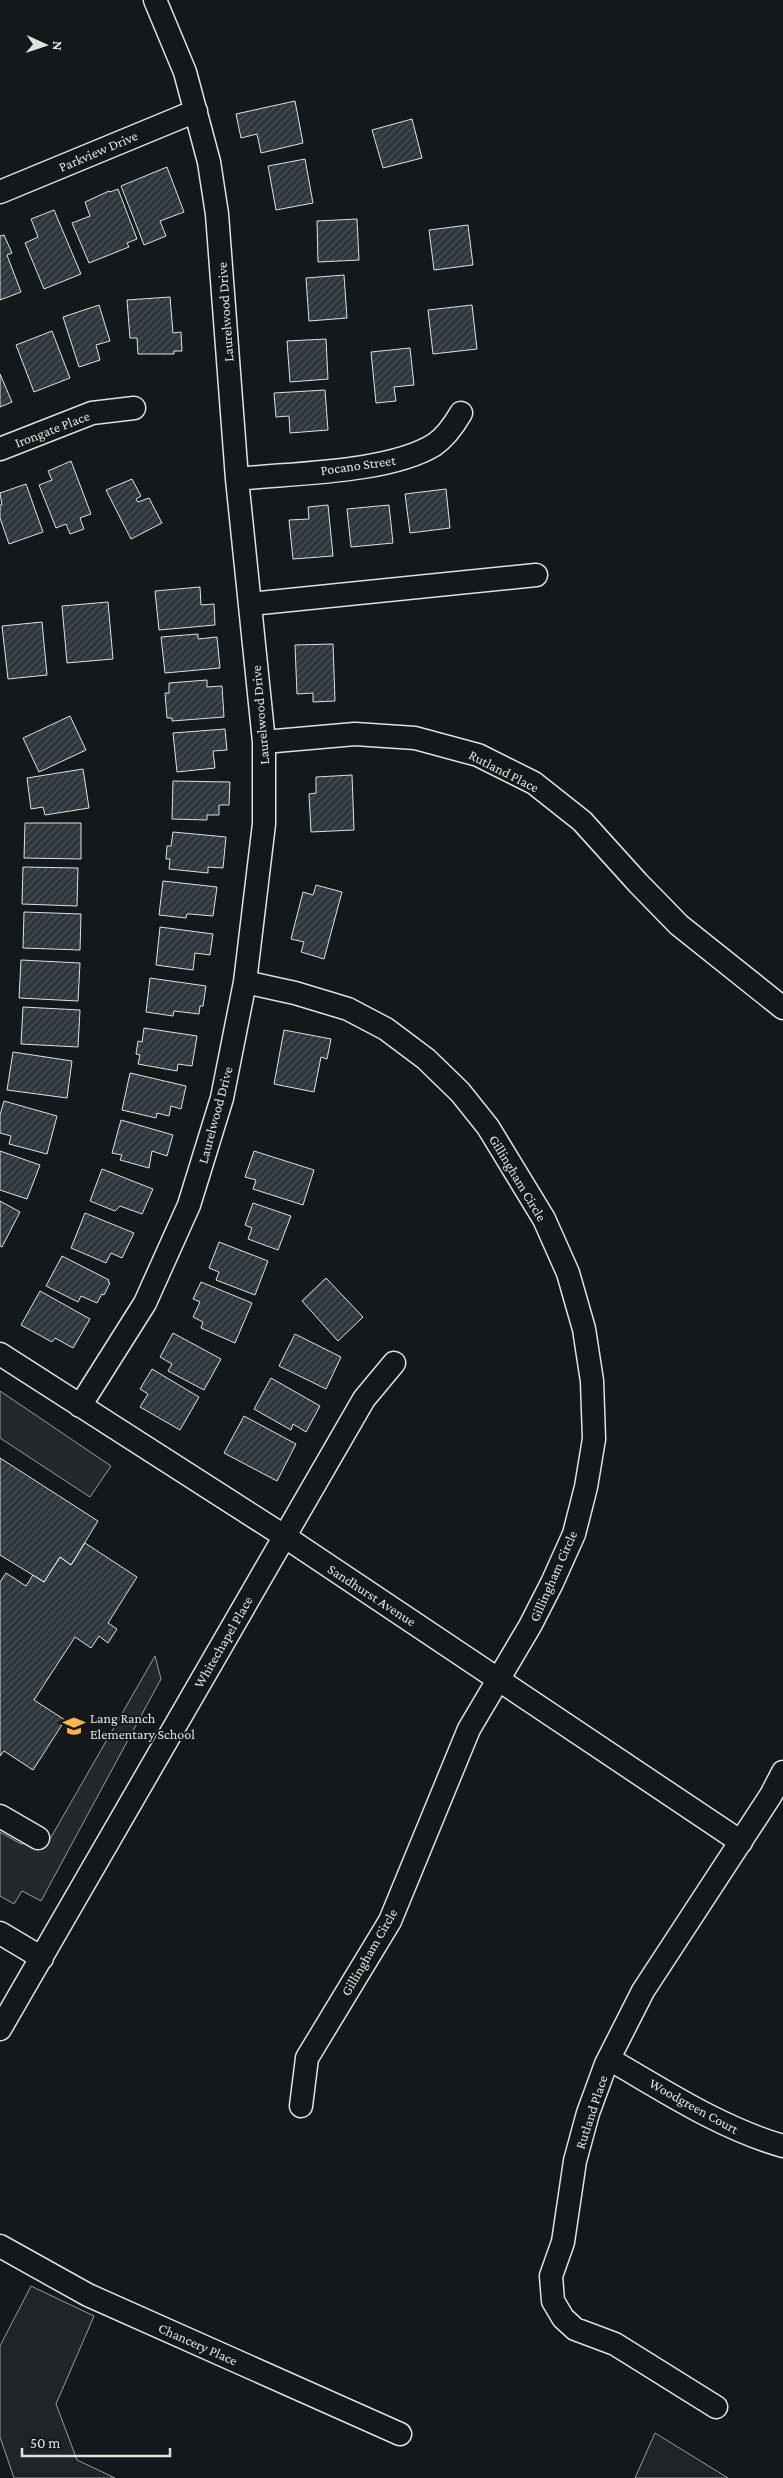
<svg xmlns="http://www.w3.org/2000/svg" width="783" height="2478" font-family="'Crimson Pro',serif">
<defs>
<pattern id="building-hatch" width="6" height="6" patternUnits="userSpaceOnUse" patternTransform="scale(1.25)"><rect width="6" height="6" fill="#2c363c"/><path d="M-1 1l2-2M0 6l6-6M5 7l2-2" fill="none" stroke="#4a5358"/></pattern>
</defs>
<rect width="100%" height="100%" fill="#14181c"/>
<!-- grass -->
<path fill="#202428" stroke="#939e99" d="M 31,2286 L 94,2316 L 56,2404 L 77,2460 L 115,2478 L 14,2478 L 0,2437 L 0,2346 Z
M 655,2433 L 728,2478 L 635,2478 Z"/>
<!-- parking -->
<path fill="#24282b" stroke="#939e99" d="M 0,1391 L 111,1466 L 90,1497 L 0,1438 Z
M 155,1656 L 161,1679 L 41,1901 L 22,1891 L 14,1904 L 0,1896 L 0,1832 L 21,1844 L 50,1839 Z"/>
<!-- building -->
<path fill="url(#building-hatch)" stroke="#d8e6dc" d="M 295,101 L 303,143 L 261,153 L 257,134 L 241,138 L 236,114 Z
M 412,119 L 422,158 L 383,168 L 372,130 Z
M 305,159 L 313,203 L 276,210 L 268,166 Z
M 167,167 L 184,212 L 160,221 L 166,236 L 144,245 L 121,186 Z
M 118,189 L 137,239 L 127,243 L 129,247 L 89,263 L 72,223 L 90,216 L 85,202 L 109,191 L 110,192 Z
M 54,210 L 81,274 L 44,289 L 25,243 L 38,237 L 31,219 Z
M 357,219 L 359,260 L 318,262 L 317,221 Z
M 468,225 L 473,265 L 434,270 L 429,230 Z
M 4,235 L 12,253 L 7,255 L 21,292 L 0,300 L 0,236 Z
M 344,275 L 347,318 L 309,321 L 306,278 Z
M 170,297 L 173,333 L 181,332 L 182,351 L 174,351 L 174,354 L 138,354 L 137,338 L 130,338 L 127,300 Z
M 99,305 L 110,341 L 96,345 L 100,360 L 79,367 L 63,317 Z
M 472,305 L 477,349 L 433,354 L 428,310 Z
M 52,331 L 70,378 L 34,392 L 16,345 Z
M 326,339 L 328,379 L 290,382 L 287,341 Z
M 410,348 L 414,385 L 394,387 L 396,401 L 376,403 L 371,352 Z
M 0,374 L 12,402 L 0,407 Z
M 325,390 L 328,430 L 290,433 L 289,416 L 276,417 L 274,393 Z
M 71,461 L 91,514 L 80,518 L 84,529 L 70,534 L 66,524 L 56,528 L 39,485 L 52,480 L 48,471 Z
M 132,479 L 141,496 L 136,499 L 138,502 L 149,498 L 162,523 L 131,539 L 106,490 Z
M 26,484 L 43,532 L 9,544 L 0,518 L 0,505 L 2,505 L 0,493 Z
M 446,489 L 450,528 L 410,533 L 405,494 Z
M 328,505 L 333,556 L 293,559 L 289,520 L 309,519 L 308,507 Z
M 389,505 L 393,543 L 351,547 L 347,509 Z
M 200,587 L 201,605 L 214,604 L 215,625 L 159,630 L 155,591 Z
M 108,602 L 113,659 L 67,663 L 62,606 Z
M 42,622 L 47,675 L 8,679 L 2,626 Z
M 198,634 L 198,639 L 217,637 L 220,668 L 165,673 L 161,637 Z
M 333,644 L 335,701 L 313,702 L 313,693 L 297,694 L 295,645 Z
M 207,680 L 207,687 L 222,686 L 224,717 L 172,721 L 172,718 L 167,718 L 165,693 L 169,693 L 169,683 Z
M 70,716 L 86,750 L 39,772 L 23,738 Z
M 225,729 L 227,750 L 213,751 L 215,768 L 177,772 L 173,733 Z
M 83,769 L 89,808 L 45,815 L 43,807 L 31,809 L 27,778 Z
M 352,775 L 354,830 L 311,832 L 309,794 L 316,793 L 316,777 Z
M 173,781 L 230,782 L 229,805 L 219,805 L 219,815 L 207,815 L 207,820 L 172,819 Z
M 25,823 L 81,823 L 81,859 L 24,858 Z
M 173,832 L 226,837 L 223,868 L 208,867 L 208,873 L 169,869 L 170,859 L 166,859 L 167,846 L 171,846 Z
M 23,867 L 78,868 L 77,906 L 22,904 Z
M 163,881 L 217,887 L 213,916 L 190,914 L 187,914 L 186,918 L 159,915 Z
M 316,885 L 342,892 L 324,959 L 301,952 L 304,942 L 291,939 L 303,892 L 313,895 Z
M 24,912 L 81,914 L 80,950 L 23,948 Z
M 160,927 L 213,934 L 210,955 L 195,953 L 193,970 L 156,965 Z
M 21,960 L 80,963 L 78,1001 L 19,998 Z
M 150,978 L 206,986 L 203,1006 L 200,1006 L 199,1014 L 174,1011 L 173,1016 L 146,1012 Z
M 23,1007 L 80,1010 L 78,1047 L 21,1044 Z
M 144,1028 L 197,1036 L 192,1066 L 178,1064 L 177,1071 L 138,1064 L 140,1055 L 136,1054 L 138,1041 L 142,1042 Z
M 284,1030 L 331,1039 L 327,1059 L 321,1057 L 314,1092 L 274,1084 Z
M 13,1052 L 72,1061 L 67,1098 L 7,1090 Z
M 130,1073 L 186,1086 L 181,1109 L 171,1106 L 169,1116 L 157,1113 L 156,1118 L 122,1110 Z
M 4,1101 L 57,1116 L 47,1154 L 9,1144 L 11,1136 L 0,1133 L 0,1115 Z
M 121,1120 L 173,1135 L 167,1156 L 152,1151 L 149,1168 L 120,1160 L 122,1155 L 112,1153 Z
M 0,1151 L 40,1165 L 27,1199 L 0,1190 Z
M 254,1151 L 314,1170 L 303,1205 L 253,1189 L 256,1180 L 245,1177 Z
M 102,1169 L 153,1189 L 142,1214 L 120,1206 L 115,1211 L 90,1201 Z
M 0,1201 L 20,1212 L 2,1247 L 0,1246 Z
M 253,1203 L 291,1216 L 278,1250 L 248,1239 L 252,1228 L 245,1225 Z
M 85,1213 L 134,1233 L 122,1258 L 111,1253 L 106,1263 L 71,1248 Z
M 219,1242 L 268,1261 L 255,1295 L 216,1280 L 219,1272 L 209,1268 Z
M 62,1256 L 109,1280 L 108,1282 L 110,1283 L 104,1295 L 102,1294 L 97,1303 L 81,1296 L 78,1302 L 46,1286 Z
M 326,1278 L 363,1317 L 338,1341 L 302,1301 Z
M 201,1282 L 252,1303 L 235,1343 L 201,1328 L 203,1322 L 193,1317 L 200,1302 L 193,1299 Z
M 40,1291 L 90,1319 L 73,1348 L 55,1338 L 52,1342 L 21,1325 Z
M 173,1333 L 221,1359 L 204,1390 L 168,1371 L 172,1364 L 160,1357 Z
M 295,1334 L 341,1357 L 326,1389 L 279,1366 Z
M 152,1369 L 199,1397 L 180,1430 L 140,1407 L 148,1394 L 140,1389 Z
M 271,1378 L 320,1406 L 306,1432 L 293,1424 L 291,1430 L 254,1409 Z
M 244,1416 L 296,1444 L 277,1481 L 224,1453 Z
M 0,1458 L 98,1521 L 71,1565 L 60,1557 L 44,1582 L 0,1555 Z
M 85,1543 L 137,1577 L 108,1623 L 117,1629 L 108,1643 L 99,1636 L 91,1648 L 75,1637 L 34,1700 L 65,1720 L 33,1770 L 4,1751 L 0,1756 L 0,1582 L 6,1573 L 26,1586 L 33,1575 L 44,1582 L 60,1557 L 71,1565 Z"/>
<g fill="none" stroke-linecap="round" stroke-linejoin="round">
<!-- minor casing -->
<g stroke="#d8e6dc" stroke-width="25">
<path id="minor" d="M 0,192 L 196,111
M 0,449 L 92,413 L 134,408
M 237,479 C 293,473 388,473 434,445 C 446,437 454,425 461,413
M 250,604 L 536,575
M 264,742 L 355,734 L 415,738 L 478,755 L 534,783 L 582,821 L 638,883 L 679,925 L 783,1008
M 245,982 L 295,993 L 348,1009 L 386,1029 L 426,1059 L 460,1092 L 488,1127 L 544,1219 L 568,1273 L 584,1329 L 592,1381 L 594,1439 L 586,1487 L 574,1534 L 552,1583 L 530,1626 L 469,1729 L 390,1921 L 307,2058 L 301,2106
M 0,1354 L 284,1536 L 741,1842
M 80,1406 L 145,1303 L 189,1205 L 222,1098 L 245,982 L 264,824 L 264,742 L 237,479 L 217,214 L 209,162 L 185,72 L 155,0
M 0,1816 L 38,1838
M 0,1933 L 42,1958
M 0,2029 L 364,1399 L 394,1363
M 609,2059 C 665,2091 720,2128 783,2146
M 0,2246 L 88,2295 L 400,2434
M 716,2407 L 615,2344 L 575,2329 L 563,2318 L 553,2301 L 551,2276 L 563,2242 L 575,2161 L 588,2113 L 606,2064 L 643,1991 L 771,1795 L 783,1772"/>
</g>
<!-- minor -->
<use href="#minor" stroke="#14181c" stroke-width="22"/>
</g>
<!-- icons -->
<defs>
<g id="school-bare" transform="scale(1.725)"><path d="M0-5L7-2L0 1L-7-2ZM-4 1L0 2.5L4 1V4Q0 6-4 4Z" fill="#ffb74d" stroke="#14181c" stroke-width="2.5" paint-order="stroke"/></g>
</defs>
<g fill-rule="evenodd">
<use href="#school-bare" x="74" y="1726"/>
</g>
<g text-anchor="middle" stroke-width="4" stroke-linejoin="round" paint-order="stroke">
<!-- street labels -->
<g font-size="14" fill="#d8e6dc" stroke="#14181c">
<text transform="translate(98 151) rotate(-23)" y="5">Parkview Drive</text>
<text transform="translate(225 312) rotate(-94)" y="5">Laurelwood Drive</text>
<text transform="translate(52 429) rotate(-21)" y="5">Irongate Place</text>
<text transform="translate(358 465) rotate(-8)" y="5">Pocano Street</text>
<text transform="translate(260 715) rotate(-95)" y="5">Laurelwood Drive</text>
<text transform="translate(504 771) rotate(27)" y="5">Rutland Place</text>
<text transform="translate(215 1115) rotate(-75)" y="5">Laurelwood Drive</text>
<text transform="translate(518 1178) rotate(59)" y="5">Gillingham Circle</text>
<text transform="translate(553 1576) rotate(-66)" y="5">Gillingham Circle</text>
<text transform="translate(372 1595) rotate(33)" y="5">Sandhurst Avenue</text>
<text transform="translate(223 1642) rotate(-60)" y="5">Whitechapel Place</text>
<text transform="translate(369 1952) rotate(-60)" y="5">Gillingham Circle</text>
<text transform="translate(694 2106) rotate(29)" y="5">Woodgreen Court</text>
<text transform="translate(591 2112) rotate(-72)" y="5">Rutland Place</text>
<text transform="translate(198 2344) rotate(24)" y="5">Chancery Place</text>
</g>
<!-- poi labels -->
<g font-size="14" fill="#d8e6dc" stroke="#14181c" text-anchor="start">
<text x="90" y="1723">Lang Ranch<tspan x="90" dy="16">Elementary School</tspan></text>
</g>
</g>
<!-- north arrow -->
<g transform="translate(45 45) rotate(93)" stroke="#14181c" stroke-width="4" paint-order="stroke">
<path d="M0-4L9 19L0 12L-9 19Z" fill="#d8e6dc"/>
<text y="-8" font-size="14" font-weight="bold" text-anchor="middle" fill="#d8e6dc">N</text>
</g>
<!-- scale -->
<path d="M22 2448v8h148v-8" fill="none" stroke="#d8e6dc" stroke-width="2.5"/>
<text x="30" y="2448" font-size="15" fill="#d8e6dc" stroke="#14181c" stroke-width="4" paint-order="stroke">50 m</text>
</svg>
